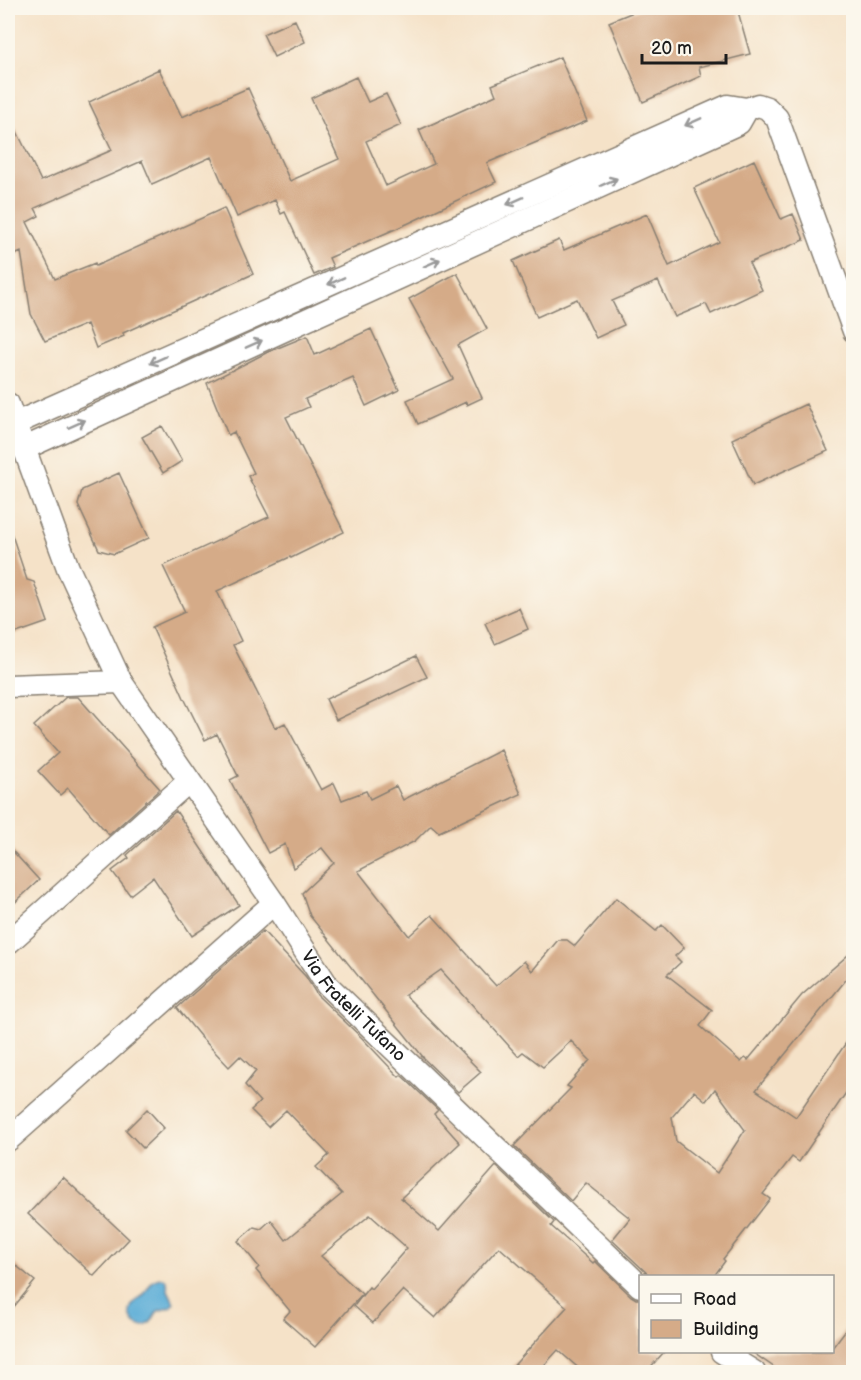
<svg xmlns="http://www.w3.org/2000/svg" width="861" height="1380" font-family="'Balsamiq Sans',sans-serif">
<rect width="100%" height="100%" fill="#fbf7ec"/>
<filter id="ink" filterUnits="userSpaceOnUse"><feTurbulence type="fractalNoise" baseFrequency=".0167" numOctaves="2"/><feDisplacementMap in="SourceGraphic" scale="12" xChannelSelector="R" yChannelSelector="G"/><feConvolveMatrix kernelMatrix="1 2 1 2 8 2 1 2 1" color-interpolation-filters="sRGB"/></filter>
<filter id="wash" filterUnits="userSpaceOnUse"><feTurbulence type="fractalNoise" baseFrequency=".008" numOctaves="4" result="noise"/><feDisplacementMap in="SourceGraphic" scale="24" xChannelSelector="R" yChannelSelector="G"/><feGaussianBlur stdDeviation="1.35" result="paint"/><feColorMatrix in="noise" values="0 0 0 0 0 0 0 0 0 0 0 0 0 0 0 0 0 1.4 0 .05"/><feComposite in="paint" operator="in"/></filter>
<g filter="url(#wash)">
<rect width="100%" height="100%" fill="#f5e2c8"/>
<!-- water -->
<path fill="#5cadd7" stroke="#3c647a" stroke-width="1.5" d="M 160,1278 L 164,1278 L 167,1282 L 168,1290 L 174,1303 L 171,1307 L 158,1311 C 155,1314 153,1320 150,1323 C 138,1333 124,1316 133,1304 C 136,1300 141,1298 144,1294 C 150,1287 150,1280 160,1278 Z"/>
<g id="blocks">
<!-- building -->
<path fill="#d5ab88" fill-rule="evenodd" d="M 643,8 L 737,8 L 750,54 L 699,67 L 701,76 L 643,102 L 609,22 Z
M 295,20 L 305,42 L 274,57 L 263,34 Z
M 560,57 L 587,121 L 487,163 L 496,182 L 409,223 L 329,258 L 333,267 L 314,275 L 285,212 L 281,214 L 275,200 L 237,217 L 211,157 L 152,184 L 142,161 L 35,208 L 39,216 L 27,222 L 55,279 L 95,263 L 96,266 L 224,208 L 253,274 L 123,333 L 124,336 L 96,348 L 87,324 L 45,341 L 31,314 L 21,252 L 8,258 L 8,113 L 41,181 L 112,150 L 89,102 L 159,69 L 182,117 L 248,88 L 290,181 L 339,159 L 311,98 L 356,77 L 368,102 L 386,94 L 401,125 L 366,141 L 386,186 L 434,164 L 419,130 L 496,95 L 492,85 Z
M 754,160 L 781,219 L 793,214 L 804,240 L 749,263 L 762,290 L 711,314 L 706,304 L 675,317 L 658,281 L 612,301 L 624,325 L 596,338 L 577,299 L 537,317 L 513,261 L 559,240 L 564,250 L 647,214 L 669,266 L 719,242 L 694,188 Z
M 457,273 L 487,329 L 458,345 L 482,398 L 467,405 L 466,402 L 418,424 L 407,400 L 453,379 L 409,299 Z
M 371,329 L 399,390 L 366,406 L 353,378 L 305,399 L 309,407 L 286,417 L 344,532 L 291,558 L 290,557 L 217,591 L 241,641 L 233,645 L 275,728 L 285,723 L 321,790 L 334,783 L 342,800 L 366,791 L 370,799 L 396,786 L 403,800 L 501,750 L 521,794 L 439,832 L 431,825 L 415,841 L 358,871 L 409,936 L 432,915 L 496,986 L 524,961 L 532,971 L 558,940 L 567,940 L 575,946 L 616,898 L 656,931 L 662,925 L 684,948 L 675,956 L 681,962 L 667,975 L 712,1010 L 700,1026 L 741,1062 L 745,1058 L 748,1060 L 802,995 L 854,950 L 854,970 L 756,1090 L 796,1117 L 854,1031 L 854,1081 L 799,1162 L 792,1157 L 763,1194 L 770,1199 L 723,1259 L 725,1261 L 714,1276 L 650,1276 L 612,1240 L 630,1218 L 586,1183 L 571,1201 L 514,1146 L 571,1088 L 567,1086 L 590,1060 L 571,1041 L 543,1067 L 523,1052 L 518,1056 L 441,970 L 405,995 L 481,1072 L 458,1092 L 422,1057 L 423,1057 L 310,916 L 302,893 L 334,863 L 322,848 L 293,868 L 285,844 L 268,853 L 230,780 L 238,776 L 217,734 L 205,740 L 184,698 L 152,627 L 185,612 L 163,566 L 269,517 L 248,476 L 254,473 L 234,432 L 228,435 L 207,383 L 268,352 L 307,336 L 315,355 ZM 715,1089 L 745,1130 L 717,1173 L 676,1141 L 672,1117 L 694,1091 L 706,1101 Z
M 806,404 L 828,451 L 753,485 L 732,439 Z
M 162,426 L 182,461 L 163,473 L 142,437 Z
M 119,473 L 149,538 L 114,554 L 99,550 L 78,505 L 82,490 Z
M 12,535 L 27,580 L 34,582 L 48,622 L 8,636 L 8,536 Z
M 519,608 L 528,629 L 495,644 L 485,623 Z
M 416,656 L 427,677 L 336,720 L 326,699 Z
M 66,697 L 78,697 L 160,789 L 109,835 L 68,788 L 60,795 L 38,771 L 58,753 L 34,726 Z
M 176,811 L 239,905 L 192,936 L 153,877 L 130,895 L 112,871 L 129,858 L 127,855 Z
M 8,846 L 39,880 L 8,909 Z
M 263,931 L 306,977 L 317,995 L 362,1038 L 399,1077 L 401,1075 L 438,1110 L 434,1114 L 460,1143 L 401,1198 L 439,1231 L 496,1166 L 554,1222 L 551,1226 L 593,1263 L 595,1261 L 631,1296 L 636,1299 L 640,1299 L 640,1352 L 664,1352 L 646,1372 L 583,1372 L 558,1350 L 538,1372 L 508,1372 L 567,1307 L 499,1247 L 435,1318 L 403,1290 L 373,1323 L 354,1306 L 369,1287 L 371,1289 L 407,1248 L 370,1215 L 321,1256 L 362,1294 L 315,1347 L 283,1319 L 290,1311 L 256,1270 L 259,1267 L 238,1241 L 254,1227 L 261,1229 L 271,1220 L 286,1240 L 342,1194 L 316,1167 L 329,1155 L 286,1110 L 268,1127 L 251,1110 L 260,1102 L 245,1085 L 256,1071 L 240,1056 L 229,1067 L 200,1036 L 177,1008 Z
M 147,1109 L 164,1128 L 143,1148 L 126,1130 Z
M 63,1177 L 129,1239 L 94,1276 L 28,1214 Z
M 8,1259 L 35,1281 L 8,1314 Z
M 854,1319 L 854,1372 L 781,1372 L 752,1352 L 832,1352 L 832,1348 Z"/>
</g>
</g>
<g filter="url(#ink)">
<use href="#blocks" fill-opacity="0" stroke="#887f72" stroke-width="1.5"/>
<g fill="none" stroke-linecap="round" stroke-linejoin="round">
<!-- minor casing -->
<g stroke="#887f72" stroke-width="25">
<g id="minor">
<path id="s1" d="M 8,404 L 68,568 L 121,682 L 274,903 L 327,985 L 640,1286"/>
<path d="M 14,424 L 728,106 L 747,109 L 758,105 L 767,108 L 777,118 L 854,331"/>
<path d="M 23,449 L 739,123 L 747,109"/>
<path d="M 8,686 L 121,682"/>
<path d="M 8,943 L 189,781"/>
<path d="M 8,1140 L 274,903"/>
<path d="M 722,1352 L 754,1372"/>
</g>
</g>
<!-- minor -->
<use href="#minor" stroke="#fff" stroke-width="22"/>
</g>
<!-- one-way arrows -->
<defs><path id="oneway-shaft" d="M-6 0H5M1.5-3L5.5 0L1.5 3" fill="none" stroke-width="1.6" stroke-linecap="round" stroke-linejoin="round" transform="scale(1.5)"/></defs>
<g stroke="#999">
<use href="#oneway-shaft" transform="translate(693 122) rotate(156)"/>
<use href="#oneway-shaft" transform="translate(609 182) rotate(-24)"/>
<use href="#oneway-shaft" transform="translate(515 201) rotate(156)"/>
<use href="#oneway-shaft" transform="translate(432 263) rotate(-24)"/>
<use href="#oneway-shaft" transform="translate(336 281) rotate(156)"/>
<use href="#oneway-shaft" transform="translate(254 344) rotate(-24)"/>
<use href="#oneway-shaft" transform="translate(158 360) rotate(156)"/>
<use href="#oneway-shaft" transform="translate(77 424) rotate(-24)"/>
</g>
</g>
<g text-anchor="middle" stroke-width="6" stroke-linejoin="round" paint-order="stroke">
<!-- street labels -->
<g font-size="18" fill="#1c1c1c" stroke="#fbf7ec">
<text dy="6" stroke="none"><textPath href="#s1" startOffset="700">Via Fratelli Tufano</textPath></text>
</g>
</g>
<!-- margin -->
<rect width="861" height="1380" fill="none" stroke="#fbf7ec" stroke-width="30"/>
<!-- legend -->
<rect x="639" y="1275" width="195" height="78" fill="#fbf7ec" stroke="#a29f99" stroke-width="1.5"/>
<rect x="651" y="1294" width="30" height="9" fill="#ffffff" stroke="#a29f99" stroke-width="1.5"/>
<text x="693" y="1305" font-size="18" fill="#1c1c1c">Road</text>
<rect x="651" y="1320" width="30" height="18" fill="#d5ab88" stroke="#a29f99" stroke-width="1.5"/>
<text x="693" y="1335" font-size="18" fill="#1c1c1c">Building</text>
<!-- scale -->
<path d="M642 54v9h84v-9" fill="none" stroke="#1c1c1c" stroke-width="3"/>
<text x="651" y="54" font-size="18" fill="#1c1c1c" stroke="#fbf7ec" stroke-width="4.5" paint-order="stroke">20 m</text>
</svg>
